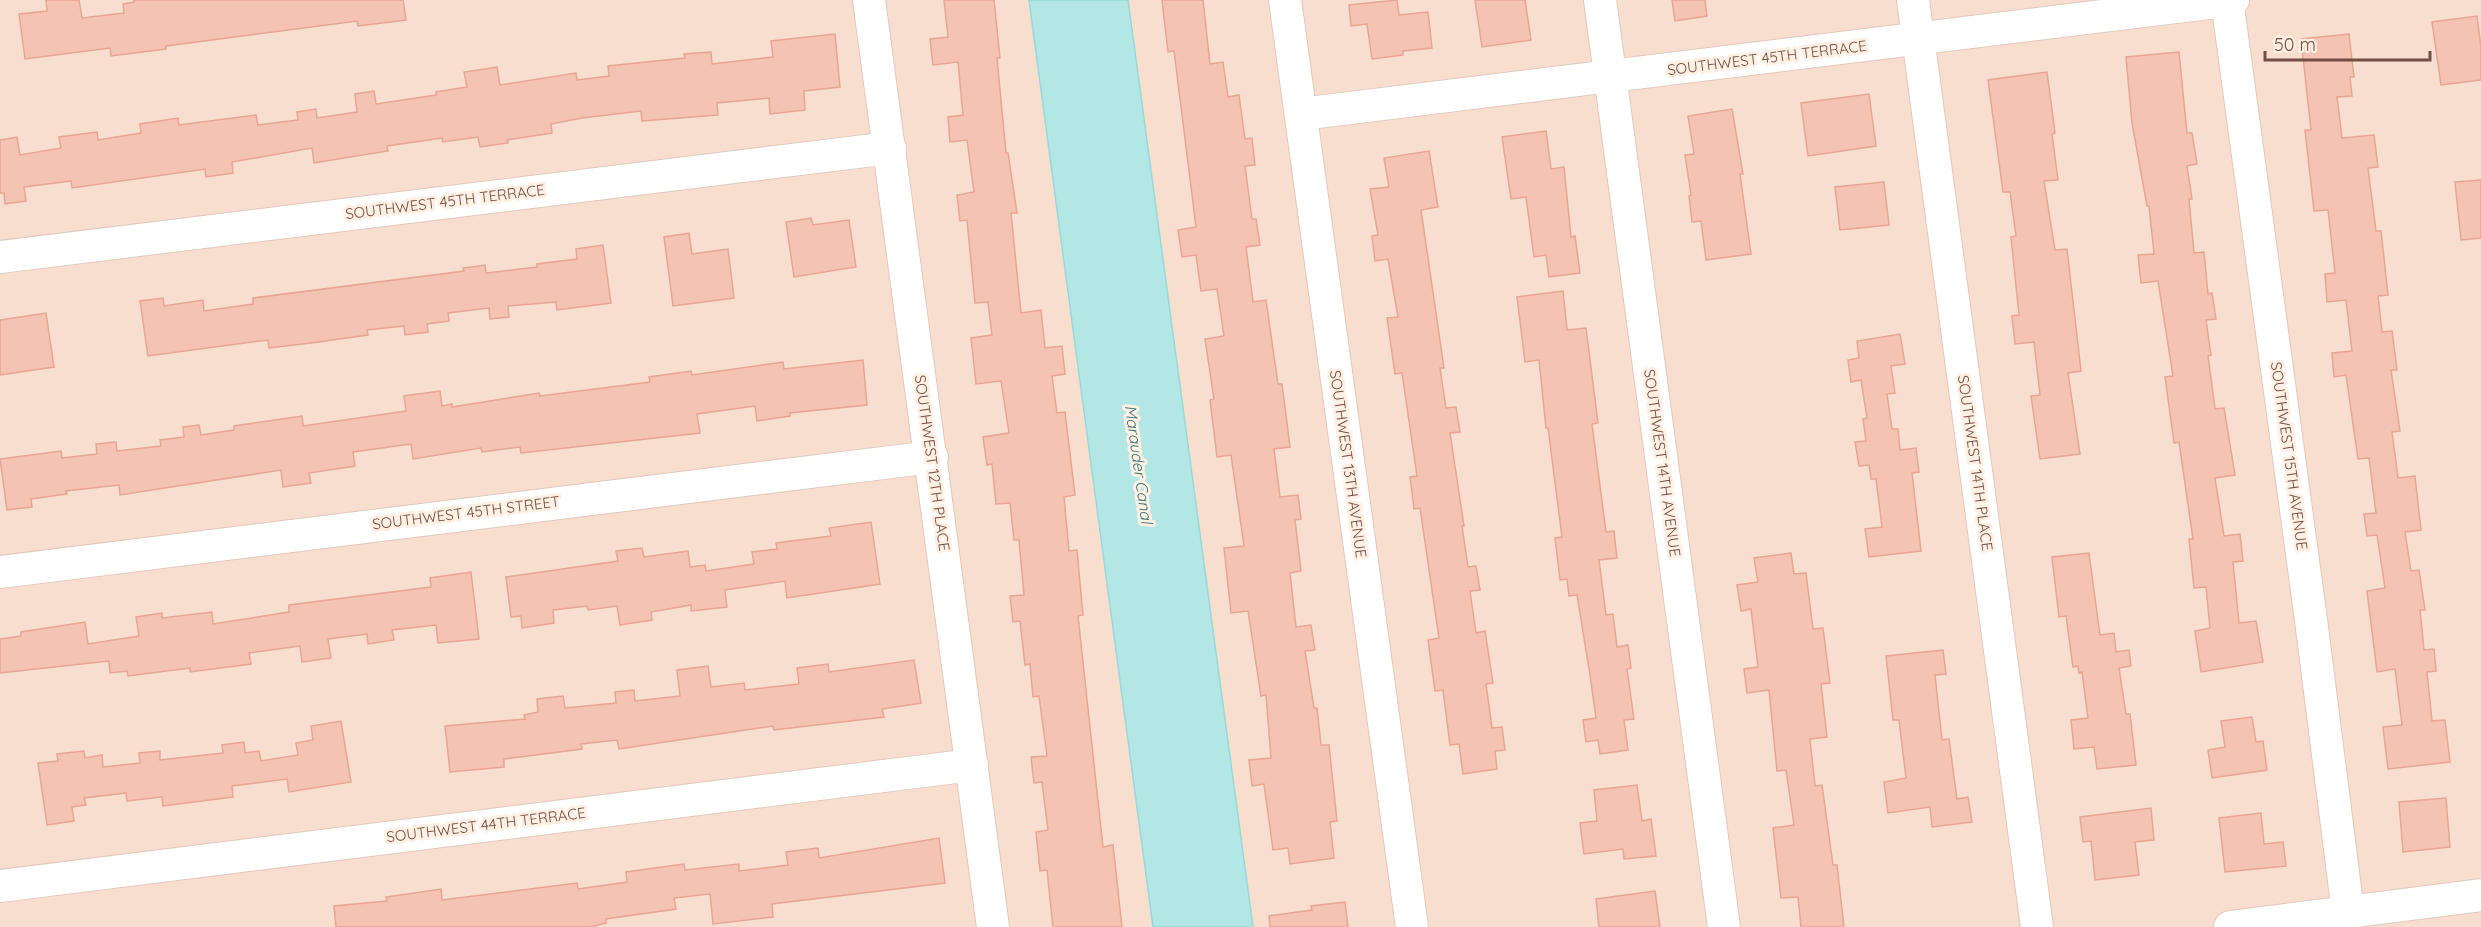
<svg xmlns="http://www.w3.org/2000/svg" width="2481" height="927" font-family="Quicksand,sans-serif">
<rect width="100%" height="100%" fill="#fdebdd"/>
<!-- residential -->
<path fill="#f7dece" d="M 0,0 L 1029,0 L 1153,927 L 0,927 Z
M 1128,0 L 2481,0 L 2481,927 L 1253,927 Z"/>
<!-- water -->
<path fill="#b2e7e6" stroke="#97d9d8" stroke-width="1.5" d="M 1029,0 L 1128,0 L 1253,927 L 1153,927 Z"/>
<!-- building -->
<path fill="#f4c3b4" stroke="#e7a593" stroke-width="1.5" d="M 46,0 L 79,0 L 82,18 L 124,13 L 123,4 L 134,2 L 134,0 L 403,0 L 406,20 L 358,26 L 357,21 L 166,46 L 166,49 L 111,56 L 110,48 L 25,59 L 19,14 L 47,11 Z
M 944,0 L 994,0 L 1000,58 L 997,58 L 1006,153 L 1008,153 L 1017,213 L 1011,213 L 1021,313 L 1041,310 L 1045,348 L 1062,346 L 1065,374 L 1052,376 L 1057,413 L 1065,412 L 1075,495 L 1064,497 L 1069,551 L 1077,550 L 1083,615 L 1078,616 L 1103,847 L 1113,845 L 1122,927 L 1053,927 L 1047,870 L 1040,871 L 1036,832 L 1048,830 L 1042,782 L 1034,783 L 1031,757 L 1047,756 L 1039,696 L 1033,697 L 1030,664 L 1025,665 L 1020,621 L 1013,622 L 1010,596 L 1024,595 L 1019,540 L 1014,540 L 1010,503 L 996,504 L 992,464 L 987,465 L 983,437 L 1009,433 L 1001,381 L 976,384 L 971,338 L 992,335 L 988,302 L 975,303 L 967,220 L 960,221 L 957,195 L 974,192 L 967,140 L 950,142 L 948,117 L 963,115 L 958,62 L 933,65 L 930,39 L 948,37 Z
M 1162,0 L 1203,0 L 1210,64 L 1223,62 L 1228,97 L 1239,95 L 1245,139 L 1252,138 L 1255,165 L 1245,166 L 1252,219 L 1256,219 L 1260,245 L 1246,247 L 1253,302 L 1266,300 L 1278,384 L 1282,384 L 1290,447 L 1274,449 L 1280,497 L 1298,495 L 1301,519 L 1295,520 L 1301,571 L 1290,573 L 1296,627 L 1311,625 L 1315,650 L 1305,651 L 1314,708 L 1317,708 L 1321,745 L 1329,745 L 1337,821 L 1330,822 L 1334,858 L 1290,864 L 1288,848 L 1273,850 L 1264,784 L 1252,786 L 1249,760 L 1271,758 L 1266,695 L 1261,696 L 1248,611 L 1231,613 L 1224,548 L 1244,546 L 1231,455 L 1217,457 L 1210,400 L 1214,399 L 1205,339 L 1224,336 L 1217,289 L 1201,291 L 1196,255 L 1182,257 L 1178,230 L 1196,227 L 1174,51 L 1168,52 Z
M 1397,0 L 1399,15 L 1428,12 L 1432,48 L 1403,51 L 1403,55 L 1372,59 L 1367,24 L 1351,26 L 1349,5 Z
M 1475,0 L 1525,0 L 1531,40 L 1482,47 Z
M 1672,0 L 1705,0 L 1707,16 L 1675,21 Z
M 2477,16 L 2481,48 L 2481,80 L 2441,85 L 2432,22 Z
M 835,34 L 840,87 L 804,91 L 805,110 L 770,114 L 769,98 L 717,103 L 718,115 L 642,121 L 641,111 L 582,118 L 551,124 L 552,133 L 507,140 L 508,143 L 480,147 L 478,137 L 443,142 L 442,138 L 387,146 L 388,151 L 314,163 L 312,148 L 232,162 L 233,173 L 206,177 L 205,169 L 72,188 L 71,181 L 24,187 L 26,201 L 5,204 L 4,193 L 0,193 L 0,140 L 17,137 L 20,155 L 61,148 L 59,137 L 97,132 L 98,140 L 141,133 L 140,124 L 178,118 L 179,125 L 256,115 L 258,125 L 298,120 L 297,112 L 316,109 L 317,118 L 357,112 L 355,94 L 374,91 L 376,104 L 436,95 L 436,92 L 467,87 L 464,72 L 497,67 L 500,85 L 576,73 L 577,80 L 609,76 L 608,66 L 685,58 L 684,54 L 711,52 L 712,64 L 773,57 L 771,41 Z
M 2349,34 L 2354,77 L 2350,77 L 2352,96 L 2337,97 L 2342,138 L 2374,135 L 2378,167 L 2368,168 L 2376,231 L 2381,231 L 2388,295 L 2378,296 L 2382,332 L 2392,331 L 2397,370 L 2391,370 L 2400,431 L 2392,432 L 2398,478 L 2415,476 L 2421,530 L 2405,532 L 2411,571 L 2419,570 L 2425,610 L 2420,610 L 2424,650 L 2434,649 L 2436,671 L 2427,672 L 2432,721 L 2445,720 L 2450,762 L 2388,769 L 2383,727 L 2402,725 L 2395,669 L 2377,672 L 2367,591 L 2385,588 L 2377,535 L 2367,536 L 2364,514 L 2376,513 L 2369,458 L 2358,459 L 2346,375 L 2334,377 L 2332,353 L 2352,351 L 2346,300 L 2327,302 L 2325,274 L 2335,273 L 2328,210 L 2314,211 L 2305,130 L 2311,130 L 2301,39 Z
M 2179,52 L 2187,133 L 2192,133 L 2197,164 L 2187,166 L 2192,199 L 2189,199 L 2194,253 L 2204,252 L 2208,294 L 2212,293 L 2216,319 L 2206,320 L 2211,355 L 2208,356 L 2215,409 L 2224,408 L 2235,475 L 2215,478 L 2224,536 L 2240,534 L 2243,561 L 2233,562 L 2239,623 L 2256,621 L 2263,662 L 2201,672 L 2195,631 L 2210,628 L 2206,587 L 2194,588 L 2189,539 L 2193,539 L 2179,442 L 2174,443 L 2165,377 L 2173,376 L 2158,281 L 2141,283 L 2138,255 L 2154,254 L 2149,206 L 2147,206 L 2132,123 L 2126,57 Z
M 2047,72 L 2055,133 L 2052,134 L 2058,180 L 2044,181 L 2055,250 L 2067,249 L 2081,371 L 2068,373 L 2080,454 L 2040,459 L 2031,396 L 2040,395 L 2034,342 L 2015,344 L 2012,316 L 2019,315 L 2011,237 L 2016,236 L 2010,192 L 2003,192 L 1988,80 Z
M 1869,94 L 1876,146 L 1808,156 L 1801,103 Z
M 1732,109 L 1743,174 L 1740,174 L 1751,254 L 1706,260 L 1701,221 L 1692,222 L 1689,196 L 1691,195 L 1685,155 L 1694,154 L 1688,116 Z
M 1546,131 L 1551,169 L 1564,167 L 1571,237 L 1575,236 L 1580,273 L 1549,277 L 1546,255 L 1534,257 L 1526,197 L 1511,199 L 1502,137 Z
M 1429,151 L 1438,207 L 1421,210 L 1444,368 L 1440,368 L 1446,408 L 1456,407 L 1460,432 L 1450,433 L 1464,526 L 1462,526 L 1468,567 L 1476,566 L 1480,590 L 1470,591 L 1476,633 L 1485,631 L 1493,683 L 1486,684 L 1492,728 L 1502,727 L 1505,750 L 1495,751 L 1497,769 L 1463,774 L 1459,744 L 1450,745 L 1443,690 L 1435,691 L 1428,640 L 1439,638 L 1420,508 L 1414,509 L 1410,477 L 1417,476 L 1402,373 L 1395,374 L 1387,318 L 1398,317 L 1388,259 L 1375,261 L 1372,236 L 1378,235 L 1370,189 L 1389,187 L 1384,158 Z
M 2481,180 L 2481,238 L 2461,240 L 2455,182 Z
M 1884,182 L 1889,225 L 1840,230 L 1835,187 Z
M 811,218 L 813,225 L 849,220 L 856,267 L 794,277 L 786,222 Z
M 689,233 L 692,254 L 728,249 L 734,298 L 673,306 L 664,237 Z
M 603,245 L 611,303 L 557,310 L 556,302 L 508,306 L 509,317 L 490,319 L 489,308 L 448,313 L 449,321 L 427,324 L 428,332 L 405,335 L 404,326 L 367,330 L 368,335 L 311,343 L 269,348 L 268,340 L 148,356 L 140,301 L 163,298 L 164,306 L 203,300 L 204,311 L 253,304 L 253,298 L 464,271 L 463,268 L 485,265 L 486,273 L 537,267 L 537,264 L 577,259 L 576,249 Z
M 1563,291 L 1567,330 L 1586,328 L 1598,423 L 1592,424 L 1606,532 L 1614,531 L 1617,558 L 1599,560 L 1606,615 L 1613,614 L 1617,647 L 1628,645 L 1631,668 L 1627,669 L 1634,719 L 1624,720 L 1628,750 L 1600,754 L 1598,740 L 1586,742 L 1583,720 L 1596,718 L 1590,675 L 1577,595 L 1569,596 L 1567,579 L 1560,580 L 1555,538 L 1562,537 L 1548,428 L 1546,428 L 1539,360 L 1525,362 L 1517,297 Z
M 46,313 L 54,367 L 0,375 L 0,320 Z
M 1900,334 L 1905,364 L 1891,366 L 1895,393 L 1887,394 L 1892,429 L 1898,429 L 1900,450 L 1916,448 L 1919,472 L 1912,473 L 1921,551 L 1869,557 L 1865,529 L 1882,527 L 1876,479 L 1871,479 L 1869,465 L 1859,466 L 1855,442 L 1866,441 L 1863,419 L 1867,418 L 1861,380 L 1851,382 L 1848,360 L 1859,358 L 1857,341 Z
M 863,360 L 867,405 L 790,413 L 790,416 L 757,421 L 755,406 L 697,414 L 700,433 L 521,453 L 520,447 L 482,452 L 481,448 L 413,459 L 411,444 L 353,452 L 355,466 L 309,473 L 311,483 L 283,487 L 281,470 L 120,495 L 119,485 L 66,491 L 67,494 L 31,499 L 32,507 L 7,510 L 0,459 L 61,451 L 62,458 L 97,454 L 96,444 L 116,442 L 117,451 L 161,446 L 160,440 L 184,437 L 183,427 L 199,425 L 201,435 L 234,430 L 234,426 L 302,416 L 303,426 L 406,411 L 404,396 L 440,391 L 442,406 L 452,404 L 452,407 L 539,393 L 540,396 L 650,382 L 649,377 L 691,371 L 692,375 L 783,362 L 784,369 Z
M 871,522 L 880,584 L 787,598 L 785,581 L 725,590 L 727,607 L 691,611 L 691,605 L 651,612 L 652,620 L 620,625 L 617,606 L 588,610 L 587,606 L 553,610 L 554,623 L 522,628 L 521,616 L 511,617 L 506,577 L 618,561 L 616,551 L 642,548 L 644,557 L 688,551 L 690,567 L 705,565 L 706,571 L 754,564 L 752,552 L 777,549 L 776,543 L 831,536 L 829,528 Z
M 1791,553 L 1794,574 L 1806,573 L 1813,629 L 1823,628 L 1830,683 L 1821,684 L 1827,737 L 1810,739 L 1815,786 L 1822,785 L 1833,865 L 1837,865 L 1844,927 L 1801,927 L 1798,897 L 1781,898 L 1773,828 L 1794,825 L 1786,770 L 1777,771 L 1769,690 L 1747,693 L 1744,669 L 1758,667 L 1751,609 L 1741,611 L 1737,585 L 1758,582 L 1754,558 Z
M 2089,553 L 2100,635 L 2114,633 L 2116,652 L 2129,650 L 2131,666 L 2119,668 L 2126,714 L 2130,714 L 2136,765 L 2097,769 L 2094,747 L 2074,749 L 2071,720 L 2088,718 L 2082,672 L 2079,673 L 2078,666 L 2073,667 L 2066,616 L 2059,617 L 2052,557 Z
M 471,572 L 479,639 L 438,643 L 436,625 L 392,630 L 394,640 L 368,644 L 367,634 L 328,639 L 331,658 L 302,662 L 300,646 L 249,653 L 251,664 L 190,672 L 190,668 L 128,676 L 127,671 L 110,673 L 109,661 L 0,673 L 0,639 L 21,636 L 21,632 L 85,622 L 88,644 L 139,636 L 136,617 L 162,613 L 162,618 L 212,612 L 213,624 L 289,612 L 289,605 L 431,587 L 430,578 Z
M 1943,650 L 1946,674 L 1935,675 L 1942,740 L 1949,739 L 1957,799 L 1968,797 L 1972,822 L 1932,827 L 1930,807 L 1888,813 L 1884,782 L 1906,778 L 1899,720 L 1893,720 L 1886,656 Z
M 914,660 L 921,703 L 882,709 L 884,717 L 774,730 L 773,726 L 619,749 L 617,740 L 581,744 L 582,749 L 504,759 L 504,767 L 450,772 L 445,726 L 525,719 L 524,715 L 538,712 L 537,699 L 563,696 L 565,708 L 616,703 L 615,692 L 634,690 L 635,701 L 680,696 L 677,670 L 708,666 L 711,687 L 744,683 L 745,690 L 799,684 L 797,668 L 828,664 L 829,672 Z
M 2252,717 L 2256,742 L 2263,741 L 2267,770 L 2212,778 L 2208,750 L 2225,747 L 2221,721 Z
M 341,721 L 351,782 L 289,792 L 287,779 L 232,786 L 233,797 L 163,806 L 162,797 L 127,801 L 126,793 L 84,798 L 86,805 L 72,807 L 74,821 L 47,825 L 38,763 L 58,761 L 57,754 L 84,751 L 85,758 L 102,755 L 103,767 L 140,763 L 139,753 L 160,751 L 160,760 L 223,753 L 222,745 L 244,742 L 245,753 L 259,751 L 261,761 L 298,755 L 296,743 L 313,740 L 311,726 Z
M 1637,785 L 1642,821 L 1651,819 L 1656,856 L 1624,859 L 1623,849 L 1584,854 L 1580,823 L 1597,821 L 1594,790 Z
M 2446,798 L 2450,847 L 2403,852 L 2399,802 Z
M 2151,808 L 2154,840 L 2135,842 L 2139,875 L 2095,880 L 2091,841 L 2083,842 L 2080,817 Z
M 2261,813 L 2264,844 L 2283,842 L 2286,866 L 2225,872 L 2219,818 Z
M 939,838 L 945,883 L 772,904 L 773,917 L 713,924 L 710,894 L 674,898 L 676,909 L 606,919 L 606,923 L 590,927 L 336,927 L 334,906 L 387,901 L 386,897 L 441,889 L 442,900 L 577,883 L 578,889 L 627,882 L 626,872 L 684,864 L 685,870 L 739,864 L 739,871 L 788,865 L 786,852 L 818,848 L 819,858 Z
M 1655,891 L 1660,927 L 1599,927 L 1596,899 Z
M 1345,902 L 1348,927 L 1270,927 L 1269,916 L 1312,910 L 1311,906 Z"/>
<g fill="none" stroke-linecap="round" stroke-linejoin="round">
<!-- minor casing -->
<g stroke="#e3c8bc" stroke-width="34">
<path id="minor" d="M 869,0 L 993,927
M 1285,0 L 1412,927
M 1600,0 L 1724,927
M 1913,0 L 2037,927
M 2227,0 L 2311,620 L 2348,912
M 1301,114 L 2233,0
M 0,257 L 890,148
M 0,572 L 932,457
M 0,886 L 972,765
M 2230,927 L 2481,895"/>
</g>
<!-- minor -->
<use href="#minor" stroke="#fff" stroke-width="32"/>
</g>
<g text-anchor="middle" stroke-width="6" stroke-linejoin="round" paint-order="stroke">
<!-- street labels -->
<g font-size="15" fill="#734e45" stroke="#fff0e4">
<text transform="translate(1767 58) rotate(-7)" y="5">SOUTHWEST 45TH TERRACE</text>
<text transform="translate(445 202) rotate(-7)" y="5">SOUTHWEST 45TH TERRACE</text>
<text transform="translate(2289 456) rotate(82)" y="5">SOUTHWEST 15TH AVENUE</text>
<text transform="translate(932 463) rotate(82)" y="5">SOUTHWEST 12TH PLACE</text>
<text transform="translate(1662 463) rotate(82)" y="5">SOUTHWEST 14TH AVENUE</text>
<text transform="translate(1975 463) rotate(82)" y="5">SOUTHWEST 14TH PLACE</text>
<text transform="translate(1348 464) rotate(82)" y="5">SOUTHWEST 13TH AVENUE</text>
<text transform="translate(466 513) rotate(-7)" y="5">SOUTHWEST 45TH STREET</text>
<text transform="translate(486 825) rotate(-7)" y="5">SOUTHWEST 44TH TERRACE</text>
</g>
<!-- water labels -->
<g font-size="16" font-style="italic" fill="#367373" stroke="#fff0e4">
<text transform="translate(1139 464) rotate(82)" y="6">Marauder Canal</text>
</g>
</g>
<!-- scale -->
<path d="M2265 51v9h165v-9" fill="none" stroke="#734e45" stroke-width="3"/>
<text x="2274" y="51" font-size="18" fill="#734e45" stroke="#fff0e4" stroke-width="4.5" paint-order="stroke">50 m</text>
</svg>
